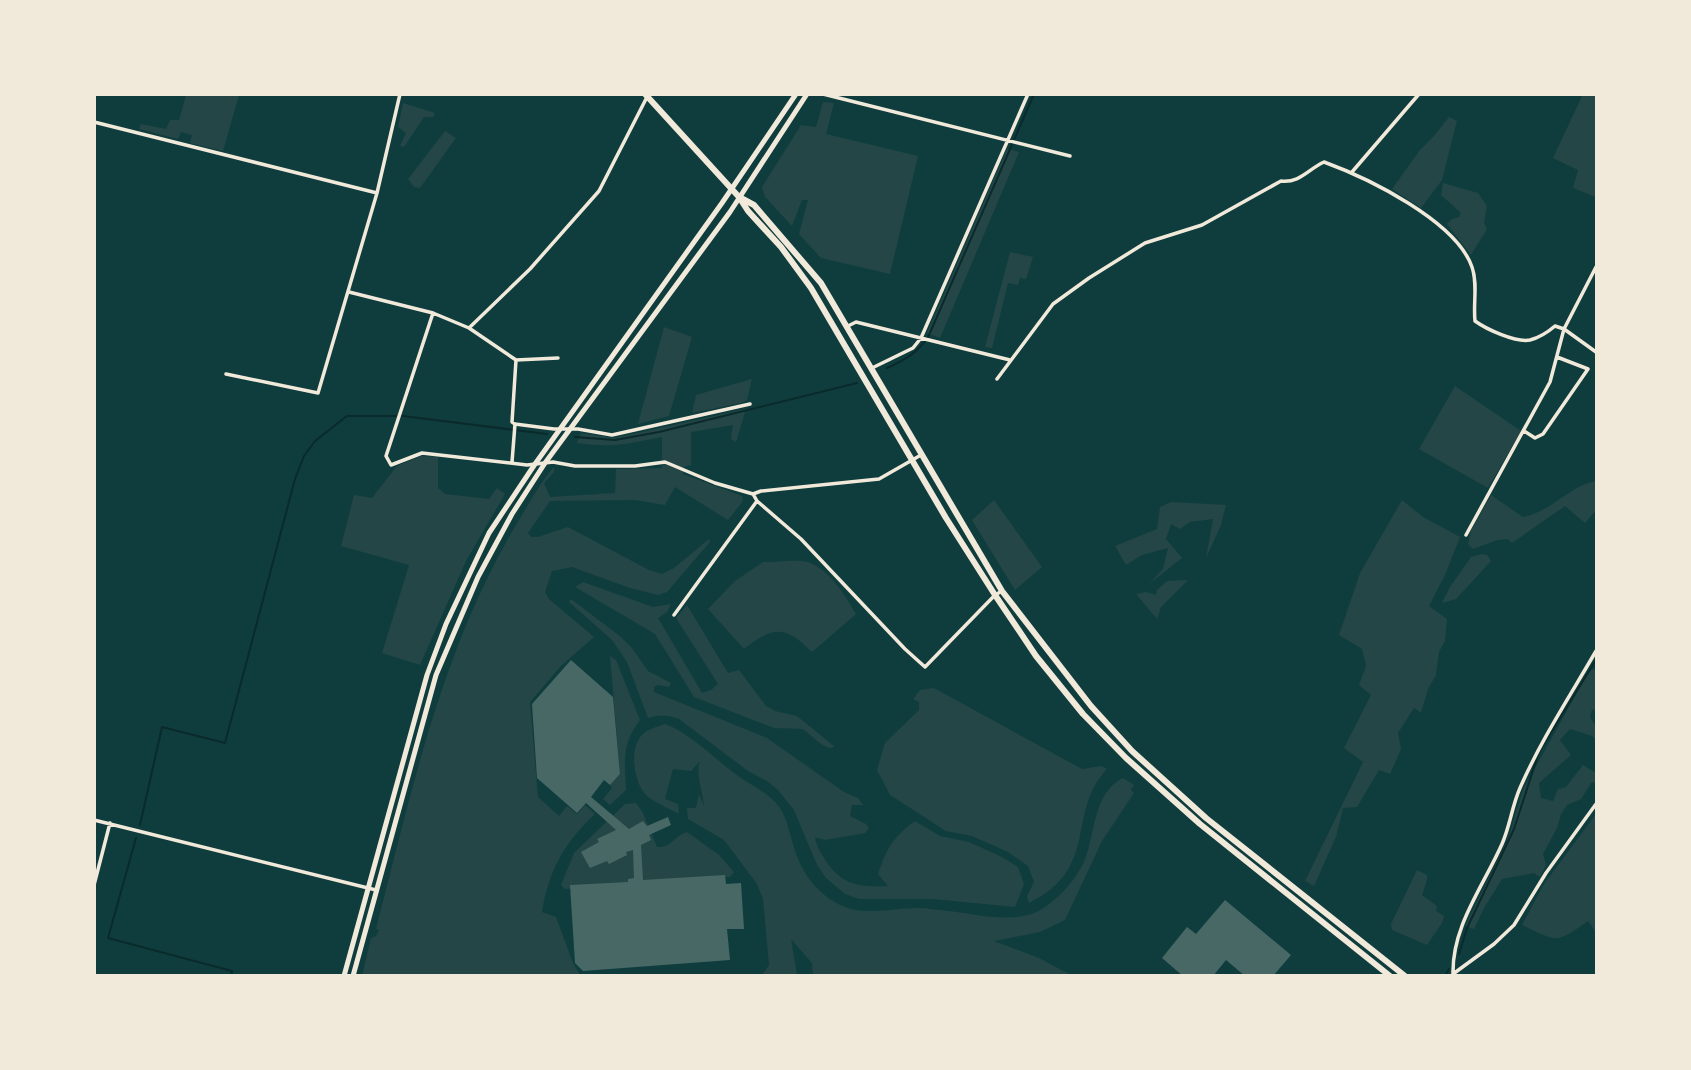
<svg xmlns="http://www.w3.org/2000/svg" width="1691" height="1070" font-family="Cabin,sans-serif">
<rect width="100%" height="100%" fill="#0f3d3e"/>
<!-- green -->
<path fill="#244646" d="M 1583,94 L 1596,95 L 1596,197 L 1573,188 L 1578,170 L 1553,158 Z
M 186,95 L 239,95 L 223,151 L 190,143 L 192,135 L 181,132 L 178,139 L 139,129 L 141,124 L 166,129 L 170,120 L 179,120 Z
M 823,102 L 834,103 L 826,134 L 918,156 L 890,274 L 821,258 L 799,234 L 808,200 L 802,200 L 792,226 L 765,197 L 762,187 L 801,125 L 816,127 Z
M 403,103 L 435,113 L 433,117 L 424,117 L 404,147 L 400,146 L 406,133 L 398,127 Z
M 1449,117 L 1457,121 L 1442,180 L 1421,208 L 1392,189 L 1420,150 L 1433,137 Z
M 445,131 L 456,138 L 420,188 L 414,187 L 408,179 Z
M 1007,149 L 1019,152 L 940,338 L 927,333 Z
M 1443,183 L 1478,193 L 1487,206 L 1484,223 L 1487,229 L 1471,255 L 1447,224 L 1452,219 L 1459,217 L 1461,213 L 1441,195 Z
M 1010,252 L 1033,257 L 1026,279 L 1020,278 L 1018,285 L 1008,283 L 992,348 L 985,347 Z
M 664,327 L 692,337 L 669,416 L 638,424 Z
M 752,379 L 747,400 L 741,403 L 692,413 L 696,395 Z
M 1455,386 L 1521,431 L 1488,488 L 1419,449 Z
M 746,409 L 736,442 L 731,439 L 733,425 L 691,432 L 691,465 L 684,467 L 683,474 L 742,496 L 743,501 L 728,520 L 675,487 L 665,505 L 635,500 L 550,501 L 528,533 L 531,537 L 538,537 L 568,527 L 649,570 L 662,574 L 674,568 L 709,539 L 710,542 L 667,592 L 658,595 L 630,588 L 572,567 L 552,571 L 545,592 L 549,599 L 594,637 L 561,666 L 530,702 L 538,797 L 559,816 L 567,806 L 577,814 L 585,805 L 595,814 C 564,843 549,870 542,912 L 556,917 L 573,963 L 580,975 L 362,976 L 371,938 L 376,936 L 379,930 L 376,929 C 412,789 443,645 519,520 C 530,502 540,483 554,467 L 554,472 L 544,483 L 550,497 L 615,493 L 616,469 L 662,468 L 662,437 C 626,444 615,448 577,443 L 581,433 L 614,438 Z
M 421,456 L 438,457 L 438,488 L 445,494 L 489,499 L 497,488 L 505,494 L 466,561 L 420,665 L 382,653 L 409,565 L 341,546 L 354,495 L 372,498 L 397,466 Z
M 1596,481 L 1596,510 L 1585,523 L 1565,506 L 1512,543 L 1508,539 L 1498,540 L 1473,549 L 1468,544 L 1471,531 L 1491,495 L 1523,517 C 1551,512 1569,486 1596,481 Z
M 994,500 L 1042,567 L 1015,590 L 972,520 Z
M 1402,500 L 1423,517 L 1460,537 L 1445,575 L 1429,606 L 1447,619 L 1445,641 L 1439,652 L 1436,675 L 1428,689 L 1421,713 L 1414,708 L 1398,733 L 1401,749 L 1390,774 L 1379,770 L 1357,807 L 1343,808 L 1336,837 L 1314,886 L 1305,881 L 1363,762 L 1344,748 L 1371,695 L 1359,685 L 1366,666 L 1362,649 L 1339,635 L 1360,573 Z
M 1171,502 L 1226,505 L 1221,525 L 1206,558 L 1213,519 L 1190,522 L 1180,529 L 1171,524 L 1166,539 L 1182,558 L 1149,584 L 1163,569 L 1168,548 L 1142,555 L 1126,565 L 1115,546 L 1157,529 L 1160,507 Z
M 1482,554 L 1487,555 L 1491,561 L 1456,599 L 1442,603 L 1450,587 L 1471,557 Z
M 763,562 C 776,562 796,559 808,562 C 830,570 845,595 856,614 L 812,652 C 785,625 773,626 744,649 L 708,609 L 735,581 Z
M 1188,580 L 1161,607 L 1157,619 L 1136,594 L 1146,592 L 1156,595 L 1157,590 L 1167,581 Z
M 583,582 L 653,607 L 671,604 L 667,612 L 658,618 L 702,693 L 711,690 L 718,684 L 676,618 L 687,605 L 728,673 L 739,670 L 766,706 L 775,711 L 797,716 L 835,747 L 829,748 L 821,744 L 803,729 L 774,728 L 694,697 L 655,634 L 575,587 Z
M 571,599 L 621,637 L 632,648 L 648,671 L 671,683 L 669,687 L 658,685 L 654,687 L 654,692 L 767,738 L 844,792 L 858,798 L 863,805 L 852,805 L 850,816 L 866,824 L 869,828 L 865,833 L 825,840 L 815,837 C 816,845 820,851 824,858 C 841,885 857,887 888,886 L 878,874 C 887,848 893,837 915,821 L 940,836 L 969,842 L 1002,857 L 1018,867 L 1024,884 L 1015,907 L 933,899 L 859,899 L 845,894 L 826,878 L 817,865 L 794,810 L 778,790 L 767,781 L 748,771 L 679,719 C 668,715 660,714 648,718 L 627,662 L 612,640 L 569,602 Z
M 610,656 L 616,660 L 640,720 C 621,745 625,761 626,790 L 610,805 L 603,799 L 612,788 L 610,785 L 620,774 Z
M 1590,669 L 1596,670 L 1596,711 L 1592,709 L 1590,717 L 1596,727 L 1596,740 L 1592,736 L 1570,729 L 1560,740 L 1571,755 L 1539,783 L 1541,798 L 1553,801 L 1558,789 L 1566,787 L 1583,765 L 1596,773 L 1596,782 L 1591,783 L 1581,799 L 1567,805 L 1561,814 L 1557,828 L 1543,854 L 1546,865 L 1540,877 L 1534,873 L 1502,879 L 1484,908 L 1474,929 L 1465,926 L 1508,839 L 1523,790 Z
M 934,688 L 1082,769 L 1101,766 L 1107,769 C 1065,814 1101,867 1029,903 L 1027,896 L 1034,882 L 1028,866 L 1008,852 L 972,836 L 946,831 L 890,795 L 877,770 L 885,743 L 919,710 L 919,702 L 913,699 L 920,690 Z
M 665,724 C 690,733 716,760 738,776 C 753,787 768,792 780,808 C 787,818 790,835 794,847 C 801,874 821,899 848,908 C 869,915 895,908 917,908 C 927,908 938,910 948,911 C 977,914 1016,925 1042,909 C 1060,898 1075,880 1084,862 C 1095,836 1093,792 1123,778 L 1134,785 L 1131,790 L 1134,793 L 1102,841 L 1065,920 L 1040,932 L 994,941 L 1039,958 L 1071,975 L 813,975 L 812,963 L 791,939 L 797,975 L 762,975 L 769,965 L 763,899 L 757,884 L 724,840 L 688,819 L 687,808 L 696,808 L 699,794 L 704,806 C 703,792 695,773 700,761 L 691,771 L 673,769 L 665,799 L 678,804 L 679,814 C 668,808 653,802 645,794 C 634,781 629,750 641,736 C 647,729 657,727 665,724 Z
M 636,803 L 642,811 L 657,847 C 672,848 675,835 687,832 L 719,855 L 734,872 L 730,877 L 565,889 L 561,885 L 574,853 L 625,804 Z
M 1596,814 L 1596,932 L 1588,921 C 1555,944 1559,942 1522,925 L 1544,884 Z
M 1417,870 L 1427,875 L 1427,880 L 1422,895 L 1437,906 L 1436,911 L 1444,916 L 1442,923 L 1427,945 L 1392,930 L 1391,924 Z"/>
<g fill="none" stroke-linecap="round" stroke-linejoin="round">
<!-- stream -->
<path stroke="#0a2a2b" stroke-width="2" d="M 887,368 C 905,360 919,352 929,335 L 1034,94
M 575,437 L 615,440 L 659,432 L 857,383
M 140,825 L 162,727 L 225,743 L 295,479 L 304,456 L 315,441 L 347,416 L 403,416 L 547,434
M 136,838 L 108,938 L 232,971 L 231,976
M 1459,954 L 1467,928 L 1514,829 L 1539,752 L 1596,660
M 1445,976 L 1449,969"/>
</g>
<!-- building -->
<path fill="#486865" d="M 571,660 L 613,697 L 620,774 L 610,785 L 604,780 L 591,797 L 629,829 L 643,821 L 647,826 L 668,817 L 671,825 L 649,835 L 651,840 L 641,845 L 643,880 L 725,875 L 726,884 L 741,883 L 744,929 L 727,929 L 730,960 L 583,971 L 575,963 L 570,885 L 628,882 L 628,879 L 634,878 L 633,850 L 626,852 L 627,855 L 609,864 L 607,861 L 590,868 L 581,852 L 599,842 L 597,839 L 616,830 L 586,803 L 577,813 L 537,778 L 532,704 Z
M 1225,900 L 1291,955 L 1273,976 L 1245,976 L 1226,960 L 1213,976 L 1183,976 L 1162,958 L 1187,927 L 1196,934 Z"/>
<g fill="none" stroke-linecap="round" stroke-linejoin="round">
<!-- minor -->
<path stroke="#f1e9da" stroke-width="3.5" d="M 823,94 L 1070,156
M 94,122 L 377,193
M 1352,172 L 1419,94
M 349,292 L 433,313 L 469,328 L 516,360 L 512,422 L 515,424 L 512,462
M 433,313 L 386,456 L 391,465 L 422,453 L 527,465 L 553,462 L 575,466 L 635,466 L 665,462 L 715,483 L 753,494 L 761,491 L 879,479 L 921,455
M 848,326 L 856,322 L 1010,360
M 469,328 L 530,269 L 599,191 L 647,97
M 516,360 L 558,358
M 872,368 L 913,348 L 921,338 L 1028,94
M 226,374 L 318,393 L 377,193 L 400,94
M 997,379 L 1053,304 L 1089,278 L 1145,243 L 1202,225 L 1281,181 C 1300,183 1307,170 1324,162 C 1368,178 1456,221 1472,267 C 1478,284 1473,303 1475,321 C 1486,329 1516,343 1530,340 C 1538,338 1548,332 1555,326 L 1564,329 L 1596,352
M 515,424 L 554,429 L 578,429 L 612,435 L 750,404
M 1524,431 L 1535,438 L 1543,434 L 1588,369 L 1557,357
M 753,494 L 757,501 L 801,539 L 905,649 L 925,667 L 995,595 L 1002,591
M 1466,535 L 1550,382 L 1564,329 L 1596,267
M 674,615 L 757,501
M 94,820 L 376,890
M 94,885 L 110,823
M 1453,974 C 1452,926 1483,887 1502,844 C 1510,826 1512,806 1520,788 C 1541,740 1570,696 1596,651
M 1453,974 L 1494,944 L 1514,925 L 1546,873 L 1596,804"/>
<!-- primary -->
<path stroke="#f1e9da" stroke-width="5" d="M 344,976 L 427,675 L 446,624 L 489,533 L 535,464 L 722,203 L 796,94
M 353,976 L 436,675 L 478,577 L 512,514 L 545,463 L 730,212 L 807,94"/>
<!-- trunk -->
<path stroke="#f1e9da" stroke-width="6" d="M 645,94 L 739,197 L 748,211 L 781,247 L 811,288 L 946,518 L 995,595 L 1036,656 L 1083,714 L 1126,758 L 1200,824 L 1390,976
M 741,198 L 754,205 L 821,283 L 1002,591 L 1091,706 L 1132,751 L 1206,818 L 1405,976"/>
</g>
<!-- border -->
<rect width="1691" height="1070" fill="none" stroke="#f1e9da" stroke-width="192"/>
</svg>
